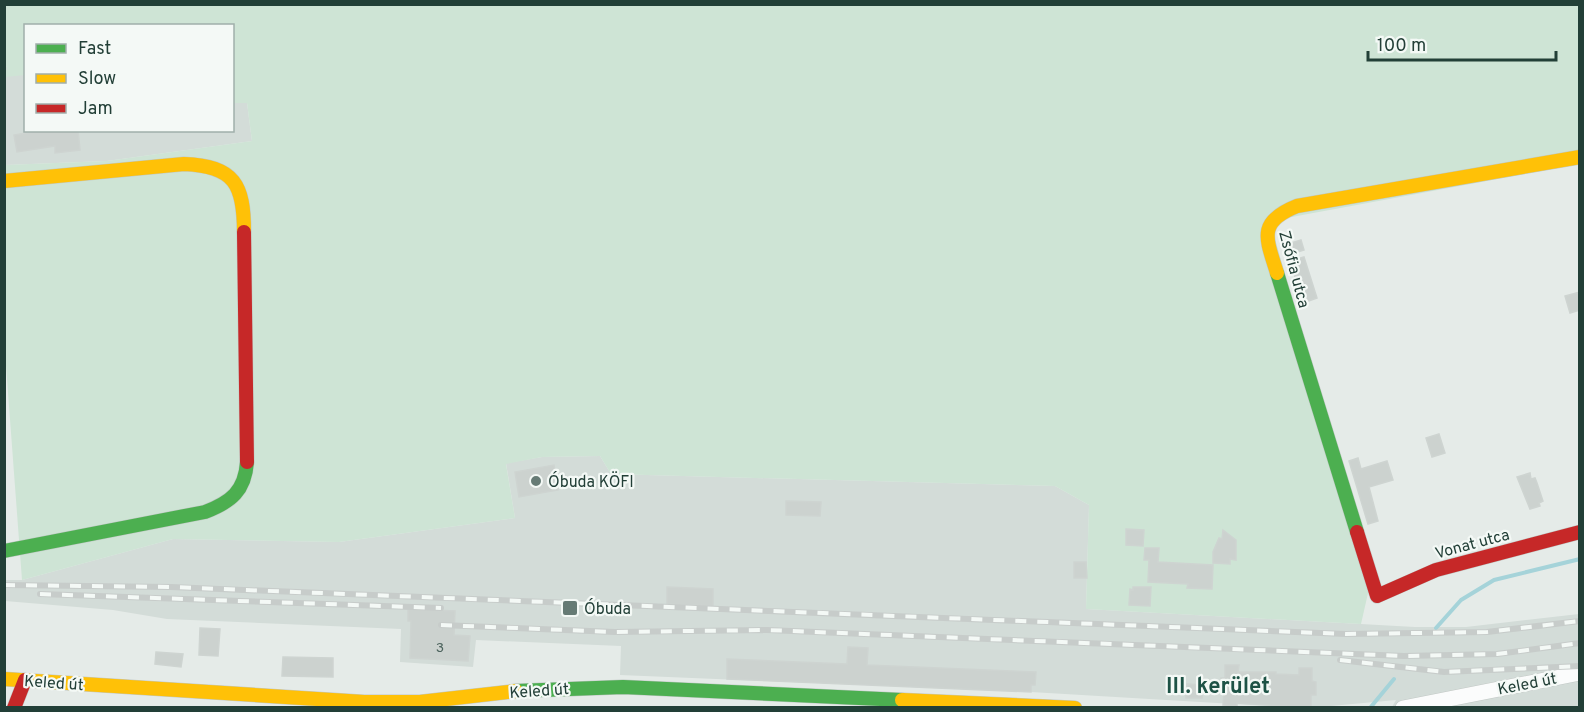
<svg xmlns="http://www.w3.org/2000/svg" width="1584" height="712" font-family="Overpass,sans-serif">
<rect width="100%" height="100%" fill="#e5ebe8"/>
<!-- built -->
<path fill="#d3dcd8" d="M 25,65 L 26,130 L 232,130 L 233,103 L 247,103 L 252,141 L 107,161 L 5,165 L 4,67 Z
M 600,456 L 611,474 L 1055,486 L 1089,505 L 1086,609 L 1415,627 L 1466,627 L 1579,614 L 1579,707 L 1392,707 L 1396,700 L 1320,707 L 1286,707 L 1031,692 L 620,675 L 621,646 L 476,640 L 473,667 L 400,662 L 401,629 L 167,619 L 113,610 L 5,601 L 5,580 L 22,580 L 173,539 L 339,542 L 515,518 L 506,463 L 542,457 Z"/>
<!-- green -->
<path fill="#cee4d5" d="M 5,5 L 1579,5 L 1579,164 L 1270,221 L 1371,580 L 1361,624 L 1086,609 L 1089,505 L 1055,486 L 611,474 L 600,456 L 542,457 L 506,464 L 515,518 L 339,542 L 173,539 L 22,580 L 4,339 L 4,165 L 107,161 L 252,141 L 247,103 L 233,103 L 232,26 L 26,26 L 25,75 L 5,77 L 7,67 L 4,66 Z"/>
<g fill="none" stroke-linecap="round" stroke-linejoin="round">
<!-- stream -->
<path stroke="#a5d3d9" stroke-width="4" d="M 1436,628 L 1461,600 L 1494,580 L 1580,559
M 1370,708 L 1394,679"/>
</g>
<!-- building -->
<path fill="#ccd2cf" stroke="#ced4d1" stroke-width="1.5" d="M 43,130 L 78,130 L 80,150 L 55,153 L 55,146 L 17,152 L 14,135 Z
M 1301,240 L 1304,250 L 1294,253 L 1291,243 Z
M 1304,257 L 1317,298 L 1303,303 L 1290,261 Z
M 1580,292 L 1580,310 L 1570,313 L 1565,296 Z
M 1439,434 L 1445,453 L 1432,457 L 1426,438 Z
M 1358,458 L 1361,469 L 1387,461 L 1393,480 L 1369,487 L 1378,521 L 1368,524 L 1349,461 Z
M 554,465 L 558,490 L 519,497 L 515,472 Z
M 1530,473 L 1531,479 L 1535,478 L 1537,483 L 1543,501 L 1539,503 L 1540,506 L 1530,509 L 1517,477 Z
M 786,501 L 821,502 L 820,516 L 786,515 Z
M 1126,529 L 1144,530 L 1143,546 L 1126,545 Z
M 1223,530 L 1236,540 L 1236,560 L 1230,559 L 1230,564 L 1213,563 L 1213,552 L 1219,538 L 1222,539 Z
M 1145,548 L 1159,548 L 1158,562 L 1213,565 L 1212,589 L 1187,588 L 1188,584 L 1148,582 L 1149,560 L 1144,560 Z
M 1074,562 L 1086,562 L 1087,578 L 1074,578 Z
M 667,587 L 713,589 L 713,606 L 667,604 Z
M 1133,587 L 1151,587 L 1150,606 L 1129,605 L 1130,589 L 1133,590 Z
M 408,609 L 455,611 L 454,635 L 470,636 L 468,661 L 410,658 L 411,621 L 408,621 Z
M 200,628 L 220,629 L 218,656 L 199,655 Z
M 848,647 L 868,648 L 867,665 L 1036,672 L 1035,685 L 1031,685 L 1031,692 L 727,679 L 727,659 L 847,664 Z
M 156,652 L 183,654 L 181,667 L 155,664 Z
M 283,657 L 333,658 L 333,677 L 282,676 Z
M 1225,665 L 1239,665 L 1238,672 L 1276,672 L 1276,674 L 1299,675 L 1299,668 L 1312,668 L 1312,681 L 1316,682 L 1316,695 L 1311,695 L 1311,708 L 1237,703 L 1237,706 L 1223,705 L 1224,692 L 1220,691 L 1221,678 L 1225,678 Z
M 1187,684 L 1203,685 L 1202,698 L 1186,698 Z"/>
<g fill="none" stroke-linecap="round" stroke-linejoin="round">
<!-- street casing -->
<g stroke="#c2c8c5" stroke-width="16">
<path id="street" d="M 1403,708 L 1580,673"/>
</g>
<!-- fast casing -->
<g stroke="#c1c8c5" stroke-width="15">
<path id="fast" d="M 1277,273 L 1357,532
M 4,551 L 205,512 C 231,502 245,491 247,462
M 516,691 L 623,687 L 902,700"/>
</g>
<!-- slow casing -->
<g stroke="#c1c8c5" stroke-width="15">
<path id="slow" d="M 4,181 L 184,164 C 235,166 244,185 244,232
M 1277,273 C 1266,238 1257,222 1297,206 L 1580,157
M 4,679 L 364,702 L 420,702 L 516,691
M 902,700 L 1075,708"/>
</g>
<!-- jam casing -->
<g stroke="#c1c8c5" stroke-width="15">
<path id="jam" d="M 244,232 L 247,462
M 1357,532 L 1377,596 L 1436,570 L 1580,532
M 14,708 L 25,680"/>
</g>
<!-- street -->
<use href="#street" stroke="#fbfcfc" stroke-width="15"/>
<!-- fast -->
<use href="#fast" stroke="#4caf50" stroke-width="14"/>
<!-- slow -->
<use href="#slow" stroke="#ffc107" stroke-width="14"/>
<!-- jam -->
<use href="#jam" stroke="#c62828" stroke-width="14"/>
<!-- rail casing -->
<g stroke="#c7ccca" stroke-width="6">
<path id="rail" d="M 4,585 L 171,587 L 1346,634 L 1487,632 L 1580,621
M 40,594 L 441,608
M 441,625 L 615,632 L 767,630 L 1404,656 L 1497,654 L 1580,643
M 1340,660 L 1444,672 L 1580,666"/>
</g>
<!-- rail -->
<use href="#rail" stroke="#f4f9f6" stroke-width="4" stroke-dasharray="11" stroke-linecap="butt"/>
</g>
<!-- markers -->
<g fill="#667b75" stroke="#f4f9f6" stroke-width="2">
<circle cx="536" cy="481" r="6"/>
<rect x="562" y="600" width="16" height="16" rx="3"/>
</g>
<g text-anchor="middle" stroke-width="4.5" stroke-linejoin="round" paint-order="stroke">
<!-- number labels -->
<g font-size="14" fill="#4d645e">
<text x="440" y="652">3</text>
</g>
<!-- street labels -->
<g font-size="16" fill="#223f37" stroke="#f4f9f6">
<text transform="translate(1295 269) rotate(75)" y="6">Zsófia utca</text>
<text transform="translate(1472 543) rotate(-15)" y="6">Vonat utca</text>
<text transform="translate(54 682) rotate(4)" y="6">Keled út</text>
<text transform="translate(1527 683) rotate(-11)" y="6">Keled út</text>
<text transform="translate(539 690) rotate(-4)" y="6">Keled út</text>
</g>
<!-- poi labels -->
<g font-size="16" fill="#223f37" stroke="#f4f9f6" text-anchor="start">
<text x="548" y="487">Óbuda KÖFI</text>
<text x="584" y="614">Óbuda</text>
</g>
<!-- district labels -->
<g font-size="22" font-weight="bold" fill="#1d5245" stroke="#f4f9f6">
<text x="1218" y="693">III. kerület</text>
</g>
</g>
<!-- border -->
<rect width="1584" height="712" fill="none" stroke="#223f37" stroke-width="12"/>
<!-- legend -->
<rect x="24" y="24" width="210" height="108" fill="#f4f9f6" stroke="#a0afaa" stroke-width="1.5"/>
<rect x="36" y="44" width="30" height="9" fill="#4caf50" stroke="#a0afaa" stroke-width="1.5"/>
<text x="78" y="54" font-size="18" fill="#223f37">Fast</text>
<rect x="36" y="74" width="30" height="9" fill="#ffc107" stroke="#a0afaa" stroke-width="1.5"/>
<text x="78" y="84" font-size="18" fill="#223f37">Slow</text>
<rect x="36" y="104" width="30" height="9" fill="#c62828" stroke="#a0afaa" stroke-width="1.5"/>
<text x="78" y="114" font-size="18" fill="#223f37">Jam</text>
<!-- scale -->
<path d="M1368 51v9h188v-9" fill="none" stroke="#223f37" stroke-width="3"/>
<text x="1377" y="51" font-size="18" fill="#223f37" stroke="#f4f9f6" stroke-width="4.5" paint-order="stroke">100 m</text>
</svg>
